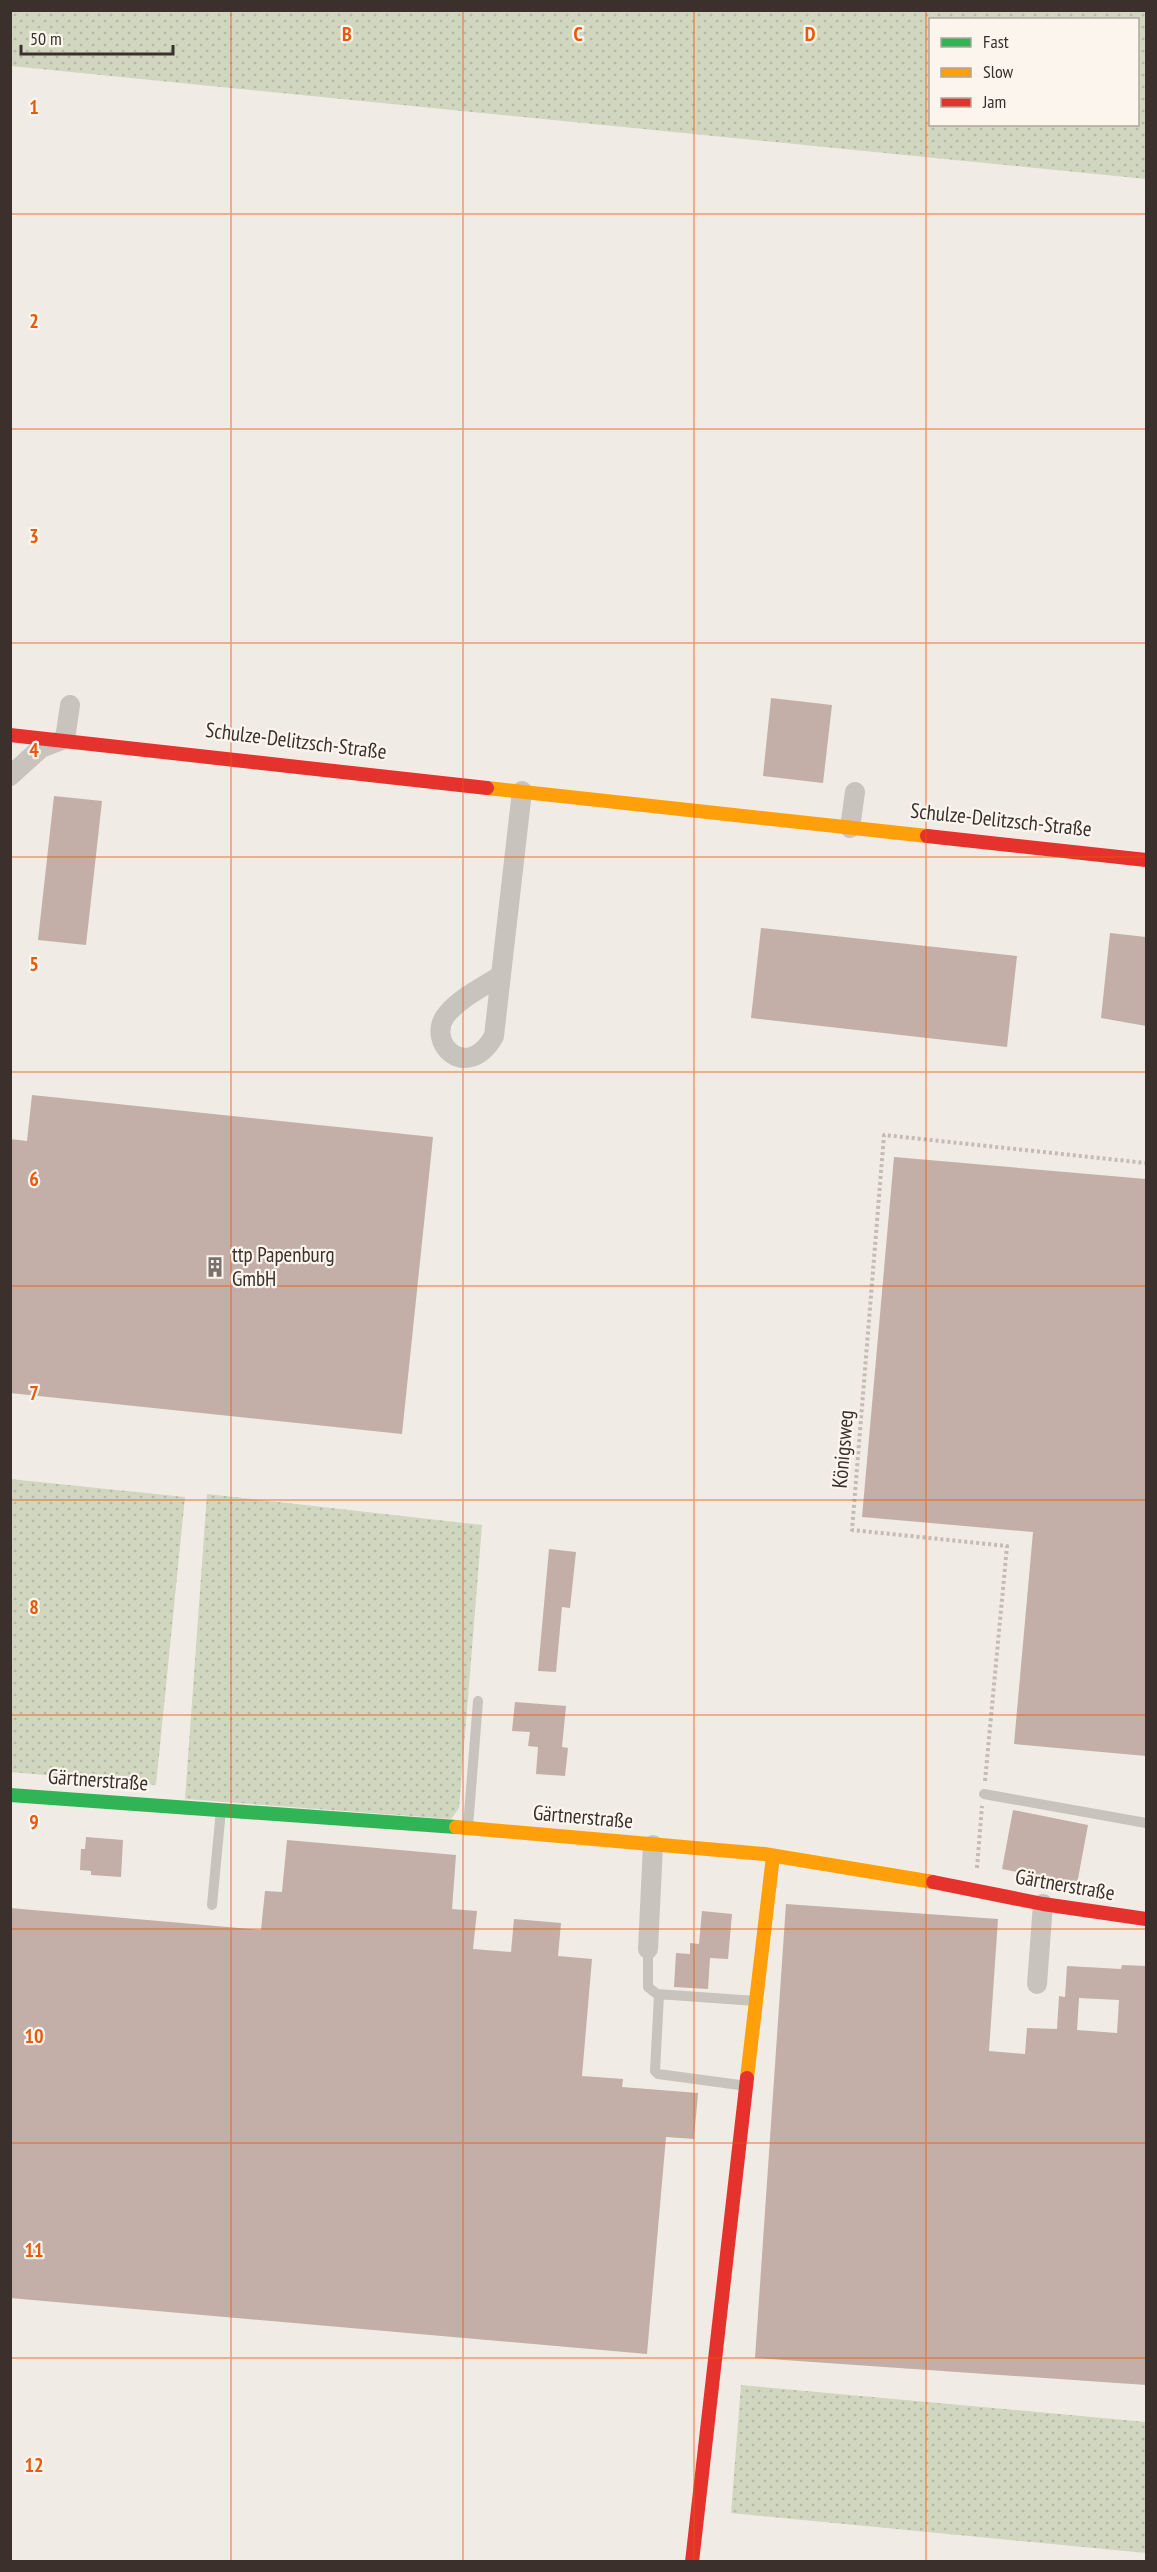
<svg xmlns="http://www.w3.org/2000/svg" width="1157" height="2572" font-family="'PT Sans Narrow',sans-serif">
<defs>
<pattern id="green-dots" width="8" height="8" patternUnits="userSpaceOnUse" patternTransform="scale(1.5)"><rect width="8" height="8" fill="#d1d6bf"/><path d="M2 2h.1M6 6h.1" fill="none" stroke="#b4b8a4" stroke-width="1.8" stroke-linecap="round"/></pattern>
</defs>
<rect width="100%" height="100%" fill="#f0ebe5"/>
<!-- green -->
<path fill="url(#green-dots)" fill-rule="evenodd" d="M 10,11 L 1146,11 L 1146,179 L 11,66 ZM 930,20 L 1138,20 L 1138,124 L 930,124 Z
M 10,1479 L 185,1497 L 156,1785 L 11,1772 Z
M 207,1494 L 482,1525 L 459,1808 L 451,1819 L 185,1799 Z
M 741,2385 L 1146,2422 L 1146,2553 L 731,2513 Z"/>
<!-- building -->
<path fill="#c3afa7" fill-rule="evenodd" d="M 771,698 L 832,705 L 823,783 L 763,776 Z
M 54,796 L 102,801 L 86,945 L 38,940 Z
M 761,928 L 1017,956 L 1007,1047 L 751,1018 Z
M 1110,933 L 1146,937 L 1146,1026 L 1101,1018 Z
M 32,1095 L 433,1137 L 402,1434 L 10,1393 L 10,1139 L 27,1141 Z
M 894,1157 L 1146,1179 L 1146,1756 L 1014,1744 L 1033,1532 L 862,1517 Z
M 549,1549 L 576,1552 L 570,1608 L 562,1607 L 556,1672 L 538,1671 Z
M 515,1702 L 566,1706 L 562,1747 L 568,1748 L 565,1776 L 536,1774 L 538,1747 L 528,1746 L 530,1732 L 512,1731 Z
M 1013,1810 L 1088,1825 L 1077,1884 L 1002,1869 Z
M 86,1837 L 123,1840 L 121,1877 L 91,1875 L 91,1871 L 80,1870 L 81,1849 L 85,1849 Z
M 287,1840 L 456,1855 L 452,1909 L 477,1911 L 473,1949 L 511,1952 L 514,1919 L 561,1923 L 558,1956 L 592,1959 L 582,2076 L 623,2079 L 622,2087 L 698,2093 L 694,2139 L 666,2137 L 647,2354 L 10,2298 L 10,1908 L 261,1930 L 265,1891 L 282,1892 Z
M 786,1904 L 998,1919 L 989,2051 L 1025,2054 L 1027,2028 L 1057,2029 L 1059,1996 L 1065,1997 L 1067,1966 L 1121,1969 L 1122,1965 L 1146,1966 L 1146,2385 L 755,2358 ZM 1079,1998 L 1119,2000 L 1117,2033 L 1077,2030 Z
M 702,1911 L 732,1914 L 728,1959 L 710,1958 L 708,1989 L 674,1987 L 676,1953 L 690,1954 L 690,1943 L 699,1944 Z"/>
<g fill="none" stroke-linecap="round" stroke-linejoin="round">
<!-- path -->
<path stroke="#c2bbb6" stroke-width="4" stroke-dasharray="3 3" stroke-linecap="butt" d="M 985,1781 L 1007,1546 L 852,1530 L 884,1135 L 1146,1163
M 977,1868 L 982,1806"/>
<!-- lane -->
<path stroke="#c9c3be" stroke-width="10" d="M 984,1794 L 1146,1823
M 468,1827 L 478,1701
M 212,1905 L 221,1810
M 648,1949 L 648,1987 L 657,1994 L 756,2001
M 659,1995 L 655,2071 L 658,2074 L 747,2086"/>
<!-- street -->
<path stroke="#c9c3be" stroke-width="20" d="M 10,776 L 41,748 L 65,739 L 70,705
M 850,828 L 855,792
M 500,976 C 483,987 460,998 447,1014 C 424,1042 467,1084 494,1036 L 522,791
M 648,1949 L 653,1845
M 1037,1984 L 1043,1904"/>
<!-- fast -->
<path stroke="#30b455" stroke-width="14" d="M 10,1795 L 456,1827"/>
<!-- slow -->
<path stroke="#ff9f0a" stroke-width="14" d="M 487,788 L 927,836
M 456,1827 L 764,1854 L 933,1882
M 747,2078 L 773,1856"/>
<!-- jam -->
<path stroke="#e5322d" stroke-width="14" d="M 10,735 L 487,788
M 927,836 L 1146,860
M 933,1882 L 1043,1904 L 1146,1919
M 692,2562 L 747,2078"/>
</g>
<!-- grid -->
<path fill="none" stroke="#e8590c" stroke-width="1.5" stroke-opacity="0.55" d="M 231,10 L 231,2562M 463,10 L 463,2562M 694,10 L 694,2562M 926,10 L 926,2562M 10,214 L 1146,214M 10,429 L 1146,429M 10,643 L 1146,643M 10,857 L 1146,857M 10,1072 L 1146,1072M 10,1286 L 1146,1286M 10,1500 L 1146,1500M 10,1715 L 1146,1715M 10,1929 L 1146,1929M 10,2143 L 1146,2143M 10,2358 L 1146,2358"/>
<!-- icons -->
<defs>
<g id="building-bare" transform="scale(1.62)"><path d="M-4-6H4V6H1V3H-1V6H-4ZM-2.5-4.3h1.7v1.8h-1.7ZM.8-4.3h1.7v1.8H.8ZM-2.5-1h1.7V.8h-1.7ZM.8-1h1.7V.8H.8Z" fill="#7a716c" stroke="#fbf5ee" stroke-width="2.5" paint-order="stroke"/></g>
</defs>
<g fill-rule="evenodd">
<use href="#building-bare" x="215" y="1267"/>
</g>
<g text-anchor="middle" stroke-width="4.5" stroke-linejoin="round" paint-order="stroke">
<!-- street labels -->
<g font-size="21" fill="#3b302b" stroke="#fbf5ee">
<text transform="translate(296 741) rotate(7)" y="7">Schulze-Delitzsch-Straße</text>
<text transform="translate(1001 820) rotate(6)" y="7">Schulze-Delitzsch-Straße</text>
<text transform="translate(843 1449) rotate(-85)" y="7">Königsweg</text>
<text transform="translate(98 1780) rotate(4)" y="7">Gärtnerstraße</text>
<text transform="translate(583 1817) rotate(5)" y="7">Gärtnerstraße</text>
<text transform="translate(1065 1885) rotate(10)" y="7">Gärtnerstraße</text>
</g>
<!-- poi labels -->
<g font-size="21" fill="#3b302b" stroke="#fbf5ee" text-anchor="start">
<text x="232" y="1262">ttp Papenburg<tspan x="232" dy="24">GmbH</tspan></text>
</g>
</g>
<g font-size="20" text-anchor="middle" font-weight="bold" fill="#e8590c" stroke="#fbf5ee" stroke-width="4.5" stroke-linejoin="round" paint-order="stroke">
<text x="347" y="41">B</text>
<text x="578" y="41">C</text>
<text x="810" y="41">D</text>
<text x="34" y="114">1</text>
<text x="34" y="328">2</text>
<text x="34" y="543">3</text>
<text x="34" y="757">4</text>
<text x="34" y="971">5</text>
<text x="34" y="1186">6</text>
<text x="34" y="1400">7</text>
<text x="34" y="1614">8</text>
<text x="34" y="1829">9</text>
<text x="34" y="2043">10</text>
<text x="34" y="2257">11</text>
<text x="34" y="2472">12</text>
</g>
<!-- border -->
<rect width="1157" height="2572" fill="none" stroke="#3b302b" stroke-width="24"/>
<!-- legend -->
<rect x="929" y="18" width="210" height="108" fill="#fbf5ee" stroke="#aea6a0" stroke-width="1.5"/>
<rect x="941" y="38" width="30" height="9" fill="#30b455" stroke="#aea6a0" stroke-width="1.5"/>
<text x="983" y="48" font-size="18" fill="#3b302b">Fast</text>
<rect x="941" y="68" width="30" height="9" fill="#ff9f0a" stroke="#aea6a0" stroke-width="1.5"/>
<text x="983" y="78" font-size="18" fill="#3b302b">Slow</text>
<rect x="941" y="98" width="30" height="9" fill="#e5322d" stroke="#aea6a0" stroke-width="1.5"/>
<text x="983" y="108" font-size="18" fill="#3b302b">Jam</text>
<!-- scale -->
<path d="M21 45v9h152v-9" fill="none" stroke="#3b302b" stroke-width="3"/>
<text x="30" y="45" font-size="18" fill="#3b302b" stroke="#fbf5ee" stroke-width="4.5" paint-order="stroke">50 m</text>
</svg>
